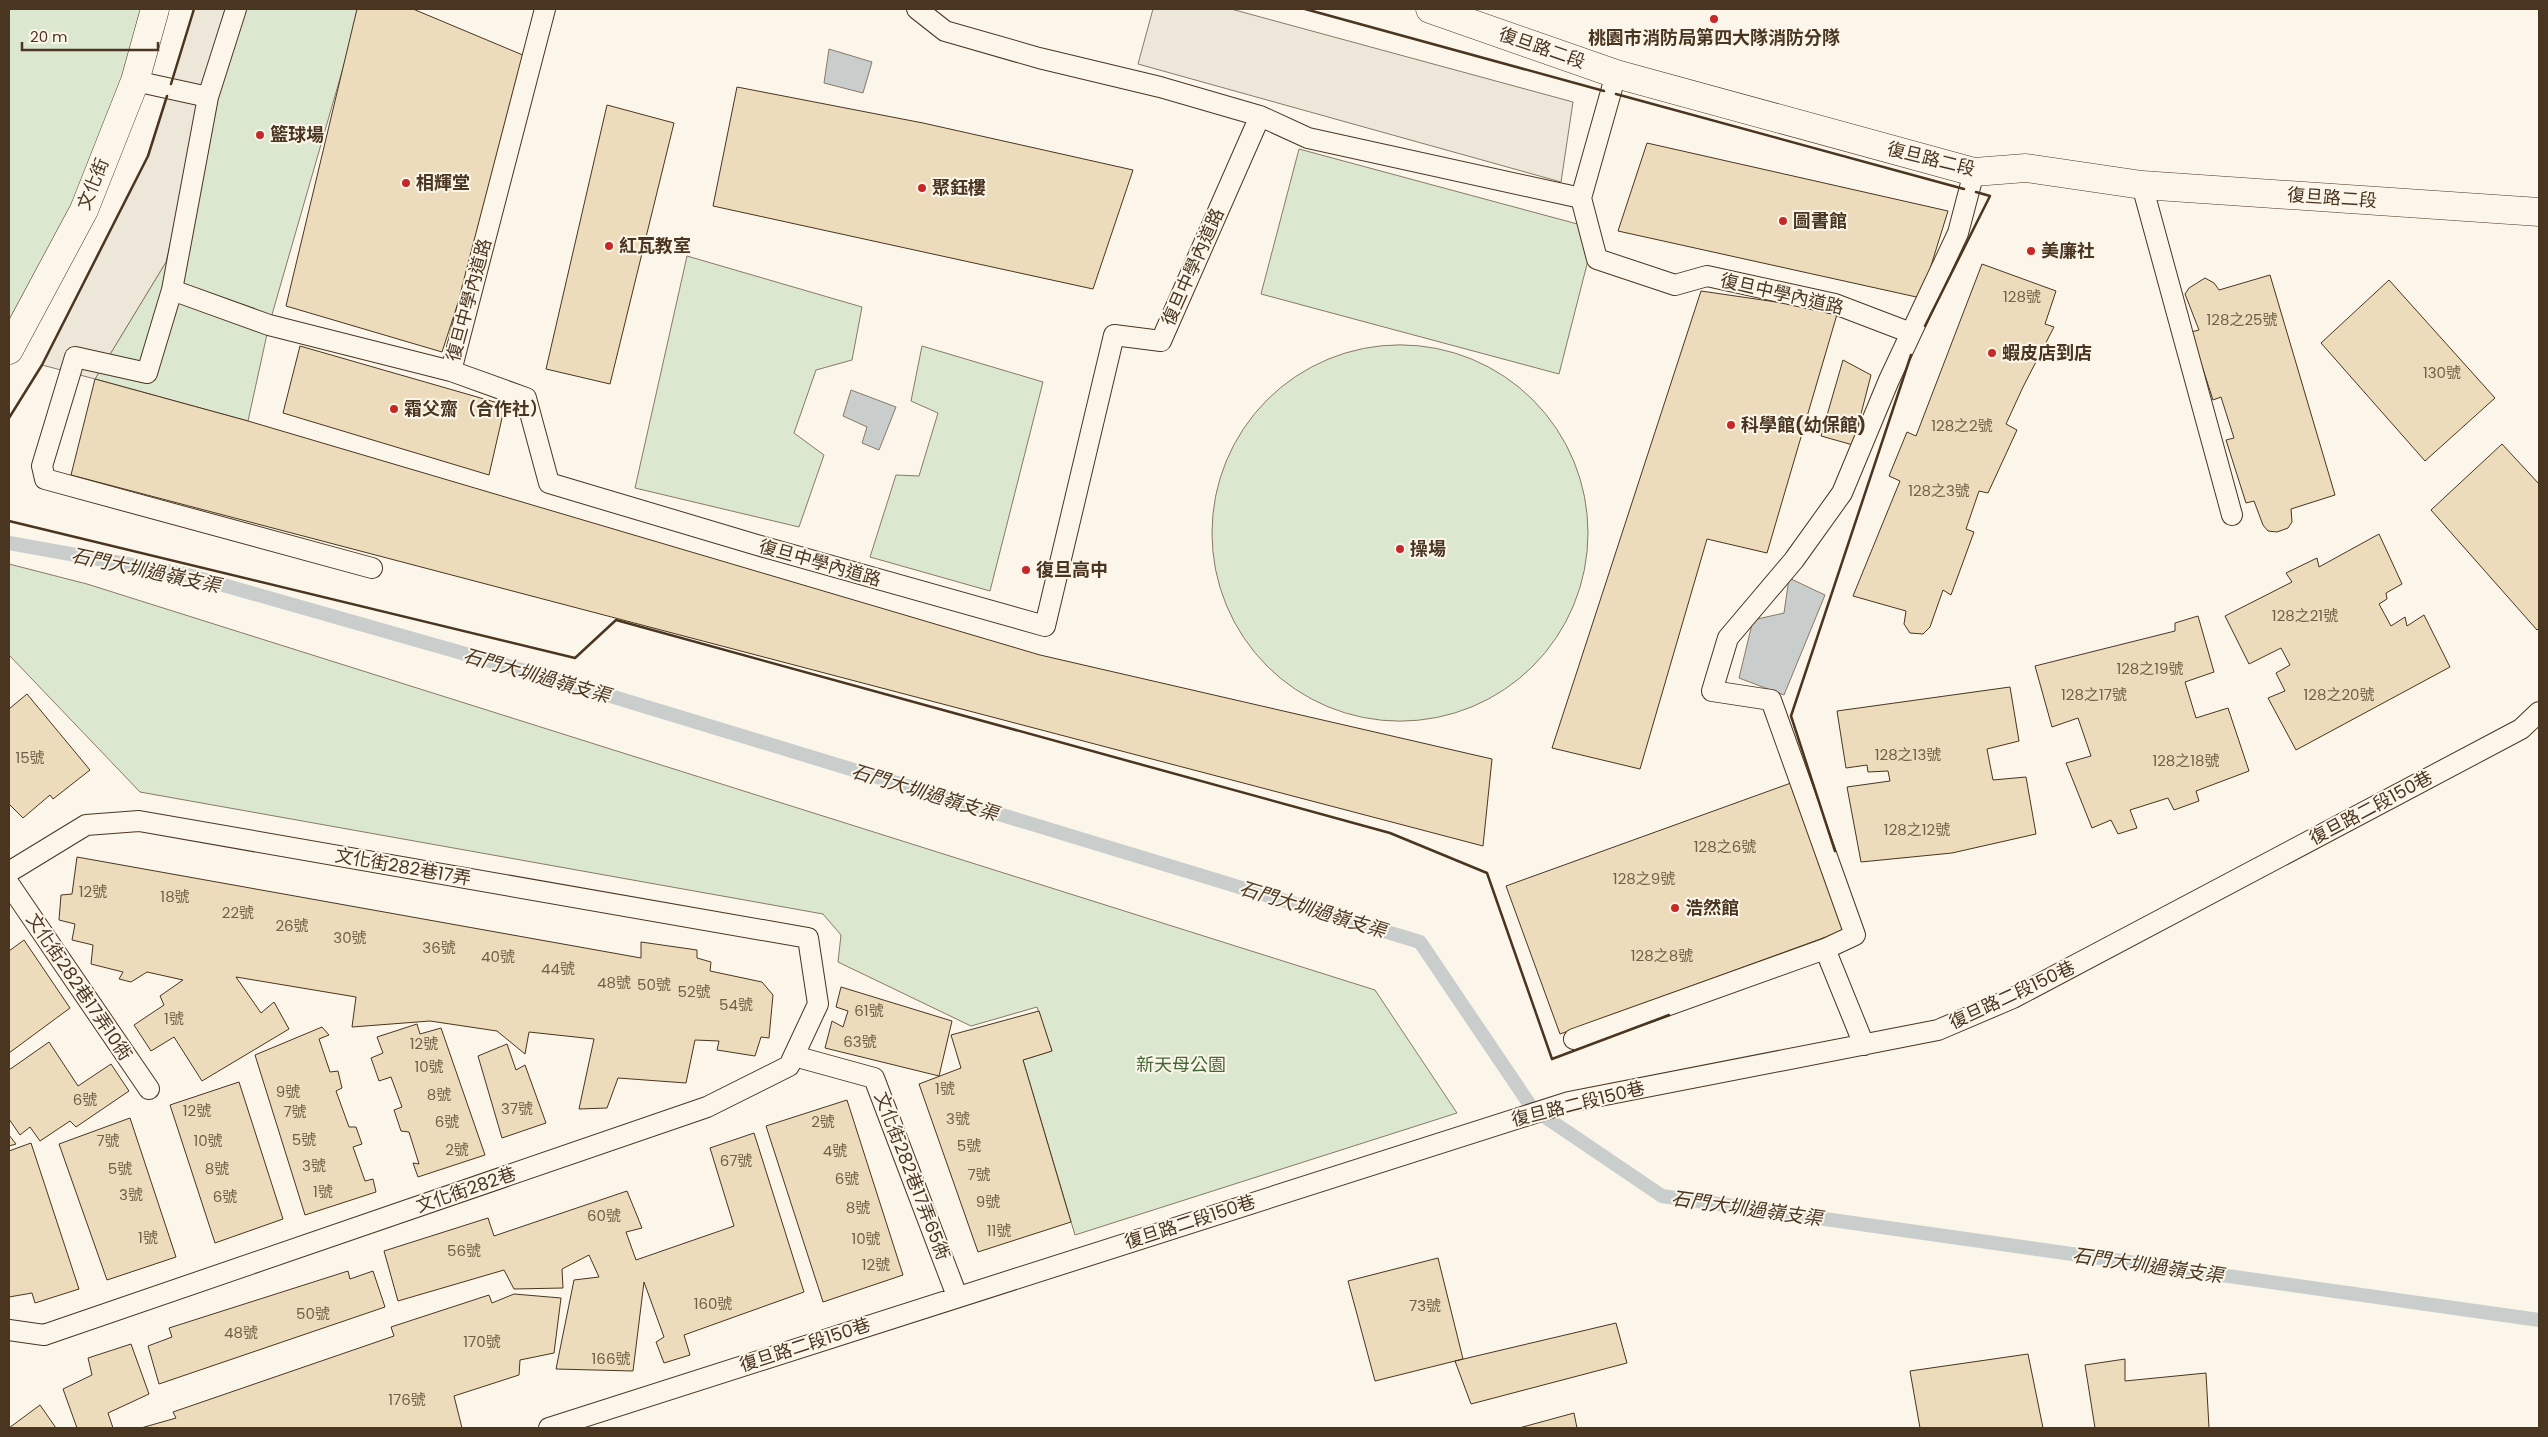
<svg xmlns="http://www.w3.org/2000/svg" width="2548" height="1437" font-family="Poppins,'Noto Sans TC',sans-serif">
<rect width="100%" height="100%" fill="#fbf6e9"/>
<!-- green -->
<path fill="#dce7d0" stroke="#887966" d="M 9,9 L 147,9 L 135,81 L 9,345 Z
M 225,9 L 360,9 L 269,325 L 248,421 L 95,379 L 166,262 Z
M 1299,149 L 1596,229 L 1559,374 L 1261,294 Z
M 687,256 L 862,307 L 852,360 L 816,370 L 794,433 L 824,455 L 799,527 L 635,488 Z
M1212 533a188 188 0 1 1 376 0a188 188 0 1 1-376 0Z
M 922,346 L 1043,382 L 990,591 L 870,557 L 896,475 L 919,476 L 938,413 L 911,401 Z
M 9,564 L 87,584 L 1375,990 L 1457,1113 L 1075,1235 L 1023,1060 L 1052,1051 L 1037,1007 L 971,1026 L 838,962 L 841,935 L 823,914 L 140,792 L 9,655 Z"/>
<!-- parking -->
<path fill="#ede7d9" stroke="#887966" d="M 194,9 L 225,9 L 166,262 L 95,379 L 42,365 L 148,156 Z
M 1153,9 L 1231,9 L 1573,102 L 1561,182 L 1138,64 Z"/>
<!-- water -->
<path fill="#c9cecd" stroke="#887966" d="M 829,49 L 872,62 L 863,93 L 824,83 Z
M 851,390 L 896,407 L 879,450 L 862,443 L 867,427 L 843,416 Z
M 1789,578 L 1825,595 L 1784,695 L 1739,678 L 1753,620 L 1784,613 Z"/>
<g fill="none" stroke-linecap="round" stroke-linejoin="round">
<!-- stream -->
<path stroke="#c9cecd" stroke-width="14" d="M 9,543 L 188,575 L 571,684 L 1420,942 L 1532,1108 L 1662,1196 L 2539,1320"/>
</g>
<!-- building -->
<path fill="#ecdcbc" stroke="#4a3520" d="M 357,9 L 413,9 L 537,61 L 442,352 L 286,306 Z
M 737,87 L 923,123 L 1133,170 L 1093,289 L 713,206 Z
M 607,105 L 674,123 L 610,384 L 546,369 Z
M 1647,143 L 1948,211 L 1921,298 L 1618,231 Z
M 1982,264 L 2056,291 L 2045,324 L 2054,327 L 2023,387 L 2006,424 L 2017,430 L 1988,493 L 1979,491 L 1966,529 L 1974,532 L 1951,595 L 1943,590 L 1930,627 L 1923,634 L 1910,633 L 1904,624 L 1906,611 L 1853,596 L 1900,481 L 1889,476 L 1907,432 L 1916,436 Z
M 2270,275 L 2335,495 L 2291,509 L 2292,522 L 2288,528 L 2277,532 L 2268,531 L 2263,525 L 2254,501 L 2246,503 L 2226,440 L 2234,438 L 2221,397 L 2213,400 L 2191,332 L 2199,330 L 2185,294 L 2189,288 L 2205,278 L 2214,283 L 2219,290 Z
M 2389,280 L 2495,398 L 2425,461 L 2321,343 Z
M 1701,291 L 1838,311 L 1767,553 L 1707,539 L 1640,769 L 1552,748 Z
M 300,346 L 505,405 L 489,475 L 283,413 Z
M 1843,360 L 1871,375 L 1853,445 L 1821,436 Z
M 95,379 L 248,421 L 1040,655 L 1492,759 L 1483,846 L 71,475 Z
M 2502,444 L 2539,484 L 2539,628 L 2537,630 L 2431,510 Z
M 2379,534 L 2402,584 L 2386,593 L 2387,599 L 2379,604 L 2391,626 L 2405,617 L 2407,626 L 2424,615 L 2450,667 L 2296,750 L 2268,698 L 2285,691 L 2276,673 L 2290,665 L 2281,648 L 2249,664 L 2225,616 L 2292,582 L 2286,573 L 2317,558 L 2319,567 Z
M 2198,616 L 2214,672 L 2185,682 L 2196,718 L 2228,708 L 2249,771 L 2196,791 L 2199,801 L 2174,810 L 2168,798 L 2130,810 L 2137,828 L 2118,834 L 2111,820 L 2092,828 L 2066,763 L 2091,756 L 2078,718 L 2052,727 L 2035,666 L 2175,631 L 2175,623 Z
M 2010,687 L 2019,741 L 1987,749 L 1993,780 L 2026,777 L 2036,834 L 1952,853 L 1861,862 L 1847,787 L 1890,781 L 1888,771 L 1868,772 L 1867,765 L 1846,768 L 1837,711 Z
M 27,694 L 90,770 L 53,799 L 50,795 L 23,818 L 9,804 L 9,709 Z
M 1791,783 L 1845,930 L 1560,1034 L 1506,886 Z
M 77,857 L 641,958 L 641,942 L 697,950 L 697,958 L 711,962 L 710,971 L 762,982 L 773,995 L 769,1038 L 761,1037 L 755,1056 L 717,1050 L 719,1041 L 695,1040 L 686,1083 L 618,1078 L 607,1108 L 579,1109 L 594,1039 L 529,1032 L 525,1054 L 497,1031 L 430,1021 L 352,1027 L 356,997 L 236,977 L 261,1013 L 274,1002 L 289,1029 L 202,1081 L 174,1037 L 151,1051 L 134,1025 L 164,1005 L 160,996 L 183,980 L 147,972 L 131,982 L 119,979 L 123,972 L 91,964 L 93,945 L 72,940 L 75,924 L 59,920 L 61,895 L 72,894 Z
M 24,940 L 70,1008 L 9,1053 L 9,951 Z
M 841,987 L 952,1021 L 939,1076 L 825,1048 L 832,1021 L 843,1027 L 848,1011 L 836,1007 Z
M 1039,1011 L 1052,1051 L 1023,1060 L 1071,1222 L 978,1252 L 919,1084 L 961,1068 L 951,1035 Z
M 417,1024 L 420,1034 L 441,1028 L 485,1155 L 418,1177 L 413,1163 L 419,1164 L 409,1132 L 401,1131 L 394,1110 L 402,1107 L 391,1077 L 379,1081 L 371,1058 L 383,1053 L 377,1037 Z
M 322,1027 L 329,1035 L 319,1039 L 330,1072 L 338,1071 L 342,1088 L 336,1091 L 349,1127 L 356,1127 L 362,1144 L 353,1147 L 365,1181 L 373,1179 L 376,1192 L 305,1215 L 255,1055 Z
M 49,1042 L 78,1086 L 111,1064 L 129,1091 L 76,1127 L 70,1121 L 40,1141 L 30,1127 L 20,1135 L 9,1119 L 9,1070 Z
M 507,1044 L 516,1070 L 525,1065 L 546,1123 L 502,1138 L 478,1056 Z
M 239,1082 L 283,1219 L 215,1243 L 170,1105 Z
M 847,1100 L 903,1275 L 823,1302 L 766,1126 Z
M 130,1118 L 176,1257 L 107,1280 L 59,1144 Z
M 754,1133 L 804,1292 L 684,1335 L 690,1355 L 664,1363 L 656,1342 L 664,1337 L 644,1282 L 633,1371 L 556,1369 L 574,1280 L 599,1277 L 589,1255 L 562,1269 L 563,1288 L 514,1289 L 504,1270 L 398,1301 L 384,1251 L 488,1218 L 494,1236 L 627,1191 L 642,1228 L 626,1232 L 636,1260 L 734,1226 L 710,1148 Z
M 9,1135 L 16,1144 L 9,1146 Z
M 31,1143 L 79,1289 L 35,1303 L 32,1293 L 9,1297 L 9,1151 Z
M 1438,1258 L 1463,1359 L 1375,1381 L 1348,1281 Z
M 348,1271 L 350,1279 L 373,1271 L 385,1307 L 159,1384 L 148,1346 L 172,1337 L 169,1328 Z
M 514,1294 L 561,1298 L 554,1353 L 520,1360 L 519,1375 L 454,1396 L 462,1428 L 141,1428 L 176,1418 L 173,1412 L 394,1336 L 391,1327 L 489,1295 L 492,1303 Z
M 1616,1323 L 1627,1363 L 1471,1404 L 1455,1361 Z
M 131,1344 L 149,1394 L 108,1413 L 113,1428 L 77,1428 L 63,1389 L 92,1375 L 88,1358 Z
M 2028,1354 L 2043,1428 L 1920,1428 L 1910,1371 Z
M 2125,1359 L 2125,1381 L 2206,1373 L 2209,1428 L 2095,1428 L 2085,1365 Z
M 40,1405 L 56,1428 L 9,1428 Z
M 1574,1413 L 1577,1428 L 1519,1428 Z"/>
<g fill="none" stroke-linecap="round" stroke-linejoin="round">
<!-- lane casing -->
<g stroke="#4a3520" stroke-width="22">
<path id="lane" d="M 545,9 L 451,371 L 526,398 L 549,483 L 757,545 L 1045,626 L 1114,335 L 1161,341 L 1260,116
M 917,9 L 945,31 L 1039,58 L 1160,87 L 1260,116 L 1308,138 L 1581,198
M 1616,74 L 1581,198 L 1597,259 L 1675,285 L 1707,276 L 1835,304 L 1911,333
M 135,81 L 208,97 L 172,290 L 147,373 L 75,357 L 42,466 L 45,479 L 372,568
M 208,97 L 236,9
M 2142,185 L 2232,515
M 172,290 L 269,325 L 451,371
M 9,872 L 86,825 L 139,821 L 808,938 L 818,1004 L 789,1066 L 707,1107 L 44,1335 L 9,1330
M 9,884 L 149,1089
M 1825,949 L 1855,935 L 1771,700 L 1712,691 L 1728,638 L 1794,560 L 1842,493 L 1889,380 L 1958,233 L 1974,172
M 1574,1039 L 1825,949 L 1864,1045
M 794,1056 L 874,1078 L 957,1296
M 549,1428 L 1569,1102 L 1938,1030 L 2013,998 L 2521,729 L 2539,712"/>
</g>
<!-- street casing -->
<g stroke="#4a3520" stroke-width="29">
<path id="street" d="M 9,350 L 84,210 L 135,81 L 155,9"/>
</g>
<!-- secondary casing -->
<g stroke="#4a3520" stroke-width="29">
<path id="secondary" d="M 1430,9 L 1616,74 L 1974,172 L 2026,168 L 2142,185 L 2539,212"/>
</g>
<!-- lane -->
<use href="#lane" stroke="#fbf6e9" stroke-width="20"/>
<!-- street -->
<use href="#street" stroke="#fbf6e9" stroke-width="28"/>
<!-- secondary -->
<use href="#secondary" stroke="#fbf6e9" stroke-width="28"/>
<!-- wall -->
<path stroke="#4a3520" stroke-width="2.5" d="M 1305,9 L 1604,91
M 171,84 L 194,9
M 1616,94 L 1964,189
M 1925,326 L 1990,196 L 1976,192
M 9,418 L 42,365 L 148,156 L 167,96
M 9,521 L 575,658 L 616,620 L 1390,833 L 1487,873 L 1552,1059 L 1669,1015
M 1835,851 L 1791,716 L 1911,355"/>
</g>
<!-- markers -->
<g fill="#c62828" stroke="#fbf6e9" stroke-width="2">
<circle cx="1714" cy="19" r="5"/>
<circle cx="260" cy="135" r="5"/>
<circle cx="406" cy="183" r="5"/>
<circle cx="922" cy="188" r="5"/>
<circle cx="1783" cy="221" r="5"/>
<circle cx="609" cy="246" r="5"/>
<circle cx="2031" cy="251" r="5"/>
<circle cx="1992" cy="353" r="5"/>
<circle cx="394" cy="409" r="5"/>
<circle cx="1731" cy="425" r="5"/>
<circle cx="1400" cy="549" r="5"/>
<circle cx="1026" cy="570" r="5"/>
<circle cx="1675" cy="908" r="5"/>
</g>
<g text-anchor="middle" stroke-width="4" stroke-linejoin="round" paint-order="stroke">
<!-- number labels -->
<g font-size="15" fill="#725f47">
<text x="2022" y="302">128號</text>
<text x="2242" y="325">128之25號</text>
<text x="2442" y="378">130號</text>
<text x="1962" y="431">128之2號</text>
<text x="1939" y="496">128之3號</text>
<text x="2305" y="621">128之21號</text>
<text x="2150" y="674">128之19號</text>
<text x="2094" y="700">128之17號</text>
<text x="2339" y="700">128之20號</text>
<text x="1908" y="760">128之13號</text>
<text x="30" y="763">15號</text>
<text x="2186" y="766">128之18號</text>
<text x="1917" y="835">128之12號</text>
<text x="1725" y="852">128之6號</text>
<text x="1644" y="884">128之9號</text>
<text x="93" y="897">12號</text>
<text x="175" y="902">18號</text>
<text x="238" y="918">22號</text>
<text x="292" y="931">26號</text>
<text x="350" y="943">30號</text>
<text x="439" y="953">36號</text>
<text x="1662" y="961">128之8號</text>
<text x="498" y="962">40號</text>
<text x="558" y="974">44號</text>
<text x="614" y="988">48號</text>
<text x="654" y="990">50號</text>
<text x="694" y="997">52號</text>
<text x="736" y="1010">54號</text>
<text x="869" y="1016">61號</text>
<text x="174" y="1024">1號</text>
<text x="860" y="1047">63號</text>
<text x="424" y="1049">12號</text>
<text x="429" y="1072">10號</text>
<text x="945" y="1094">1號</text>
<text x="288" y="1097">9號</text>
<text x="439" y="1100">8號</text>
<text x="85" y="1105">6號</text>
<text x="517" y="1114">37號</text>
<text x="197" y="1116">12號</text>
<text x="295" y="1117">7號</text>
<text x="958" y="1124">3號</text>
<text x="447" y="1127">6號</text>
<text x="823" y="1127">2號</text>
<text x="304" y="1145">5號</text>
<text x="108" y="1146">7號</text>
<text x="208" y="1146">10號</text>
<text x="969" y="1151">5號</text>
<text x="457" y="1155">2號</text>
<text x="835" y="1156">4號</text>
<text x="736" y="1166">67號</text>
<text x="314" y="1171">3號</text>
<text x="120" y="1174">5號</text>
<text x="217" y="1174">8號</text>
<text x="979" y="1180">7號</text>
<text x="847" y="1184">6號</text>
<text x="323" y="1197">1號</text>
<text x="131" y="1200">3號</text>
<text x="225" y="1202">6號</text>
<text x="988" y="1207">9號</text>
<text x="858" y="1213">8號</text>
<text x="604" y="1221">60號</text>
<text x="999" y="1236">11號</text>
<text x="148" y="1243">1號</text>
<text x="866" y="1244">10號</text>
<text x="464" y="1256">56號</text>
<text x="876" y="1270">12號</text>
<text x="713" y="1309">160號</text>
<text x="1425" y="1311">73號</text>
<text x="313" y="1319">50號</text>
<text x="241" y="1338">48號</text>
<text x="482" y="1347">170號</text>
<text x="611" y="1364">166號</text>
<text x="407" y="1405">176號</text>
</g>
<!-- poi labels -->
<g font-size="18" font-weight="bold" fill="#4a3520" stroke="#fbf6e9" text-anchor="start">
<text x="1714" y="44" text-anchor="middle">桃園市消防局第四大隊消防分隊</text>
<text x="270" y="141">籃球場</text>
<text x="416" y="189">相輝堂</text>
<text x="932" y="194">聚鈺樓</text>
<text x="1793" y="227">圖書館</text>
<text x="619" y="252">紅瓦教室</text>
<text x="2041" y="257">美廉社</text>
<text x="2002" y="359">蝦皮店到店</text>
<text x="404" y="415">霜父齋（合作社）</text>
<text x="1741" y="431">科學館(幼保館)</text>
<text x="1410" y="555">操場</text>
<text x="1036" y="576">復旦高中</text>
<text x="1685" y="914">浩然館</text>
</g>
<!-- street labels -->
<g font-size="18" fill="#4a3520" stroke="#fbf6e9">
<text transform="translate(1542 48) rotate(19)" y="6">復旦路二段</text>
<text transform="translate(1931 159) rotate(14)" y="6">復旦路二段</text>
<text transform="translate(93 184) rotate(-68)" y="6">文化街</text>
<text transform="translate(2332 198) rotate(4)" y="6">復旦路二段</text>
<text transform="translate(1193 267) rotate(-66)" y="6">復旦中學內道路</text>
<text transform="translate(1782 294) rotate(13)" y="6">復旦中學內道路</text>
<text transform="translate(469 300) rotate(-75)" y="6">復旦中學內道路</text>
<text transform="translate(820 563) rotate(16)" y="6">復旦中學內道路</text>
<text transform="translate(2371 808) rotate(-28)" y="6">復旦路二段150巷</text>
<text transform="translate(403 867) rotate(10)" y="6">文化街282巷17弄</text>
<text transform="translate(79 987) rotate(56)" y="6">文化街282巷17弄10衖</text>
<text transform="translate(2012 995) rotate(-25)" y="6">復旦路二段150巷</text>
<text transform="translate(1578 1104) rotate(-14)" y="6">復旦路二段150巷</text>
<text transform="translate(912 1176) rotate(69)" y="6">文化街282巷17弄65衖</text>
<text transform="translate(466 1190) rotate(-19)" y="6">文化街282巷</text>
<text transform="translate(1190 1222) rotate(-18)" y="6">復旦路二段150巷</text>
<text transform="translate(805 1345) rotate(-18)" y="6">復旦路二段150巷</text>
</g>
<!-- park labels -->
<g font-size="18" fill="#436837" stroke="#fbf6e9">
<text x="1181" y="1071">新天母公園</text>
</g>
<!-- water labels -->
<g font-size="19" font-style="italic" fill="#4a3520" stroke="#fbf6e9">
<text transform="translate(146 570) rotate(12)" y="7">石門大圳過嶺支渠</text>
<text transform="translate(537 675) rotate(16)" y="7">石門大圳過嶺支渠</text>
<text transform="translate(925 792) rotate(17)" y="7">石門大圳過嶺支渠</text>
<text transform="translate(1313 909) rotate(17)" y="7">石門大圳過嶺支渠</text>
<text transform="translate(1747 1208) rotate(8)" y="7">石門大圳過嶺支渠</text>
<text transform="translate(2148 1265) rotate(8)" y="7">石門大圳過嶺支渠</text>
</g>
</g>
<!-- border -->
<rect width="2548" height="1437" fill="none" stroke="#4a3520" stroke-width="20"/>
<!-- scale -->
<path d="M22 42v8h136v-8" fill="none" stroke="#4a3520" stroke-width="2.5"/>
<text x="30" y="42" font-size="15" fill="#4a3520" stroke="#fbf6e9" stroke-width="4" paint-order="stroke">20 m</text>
</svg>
